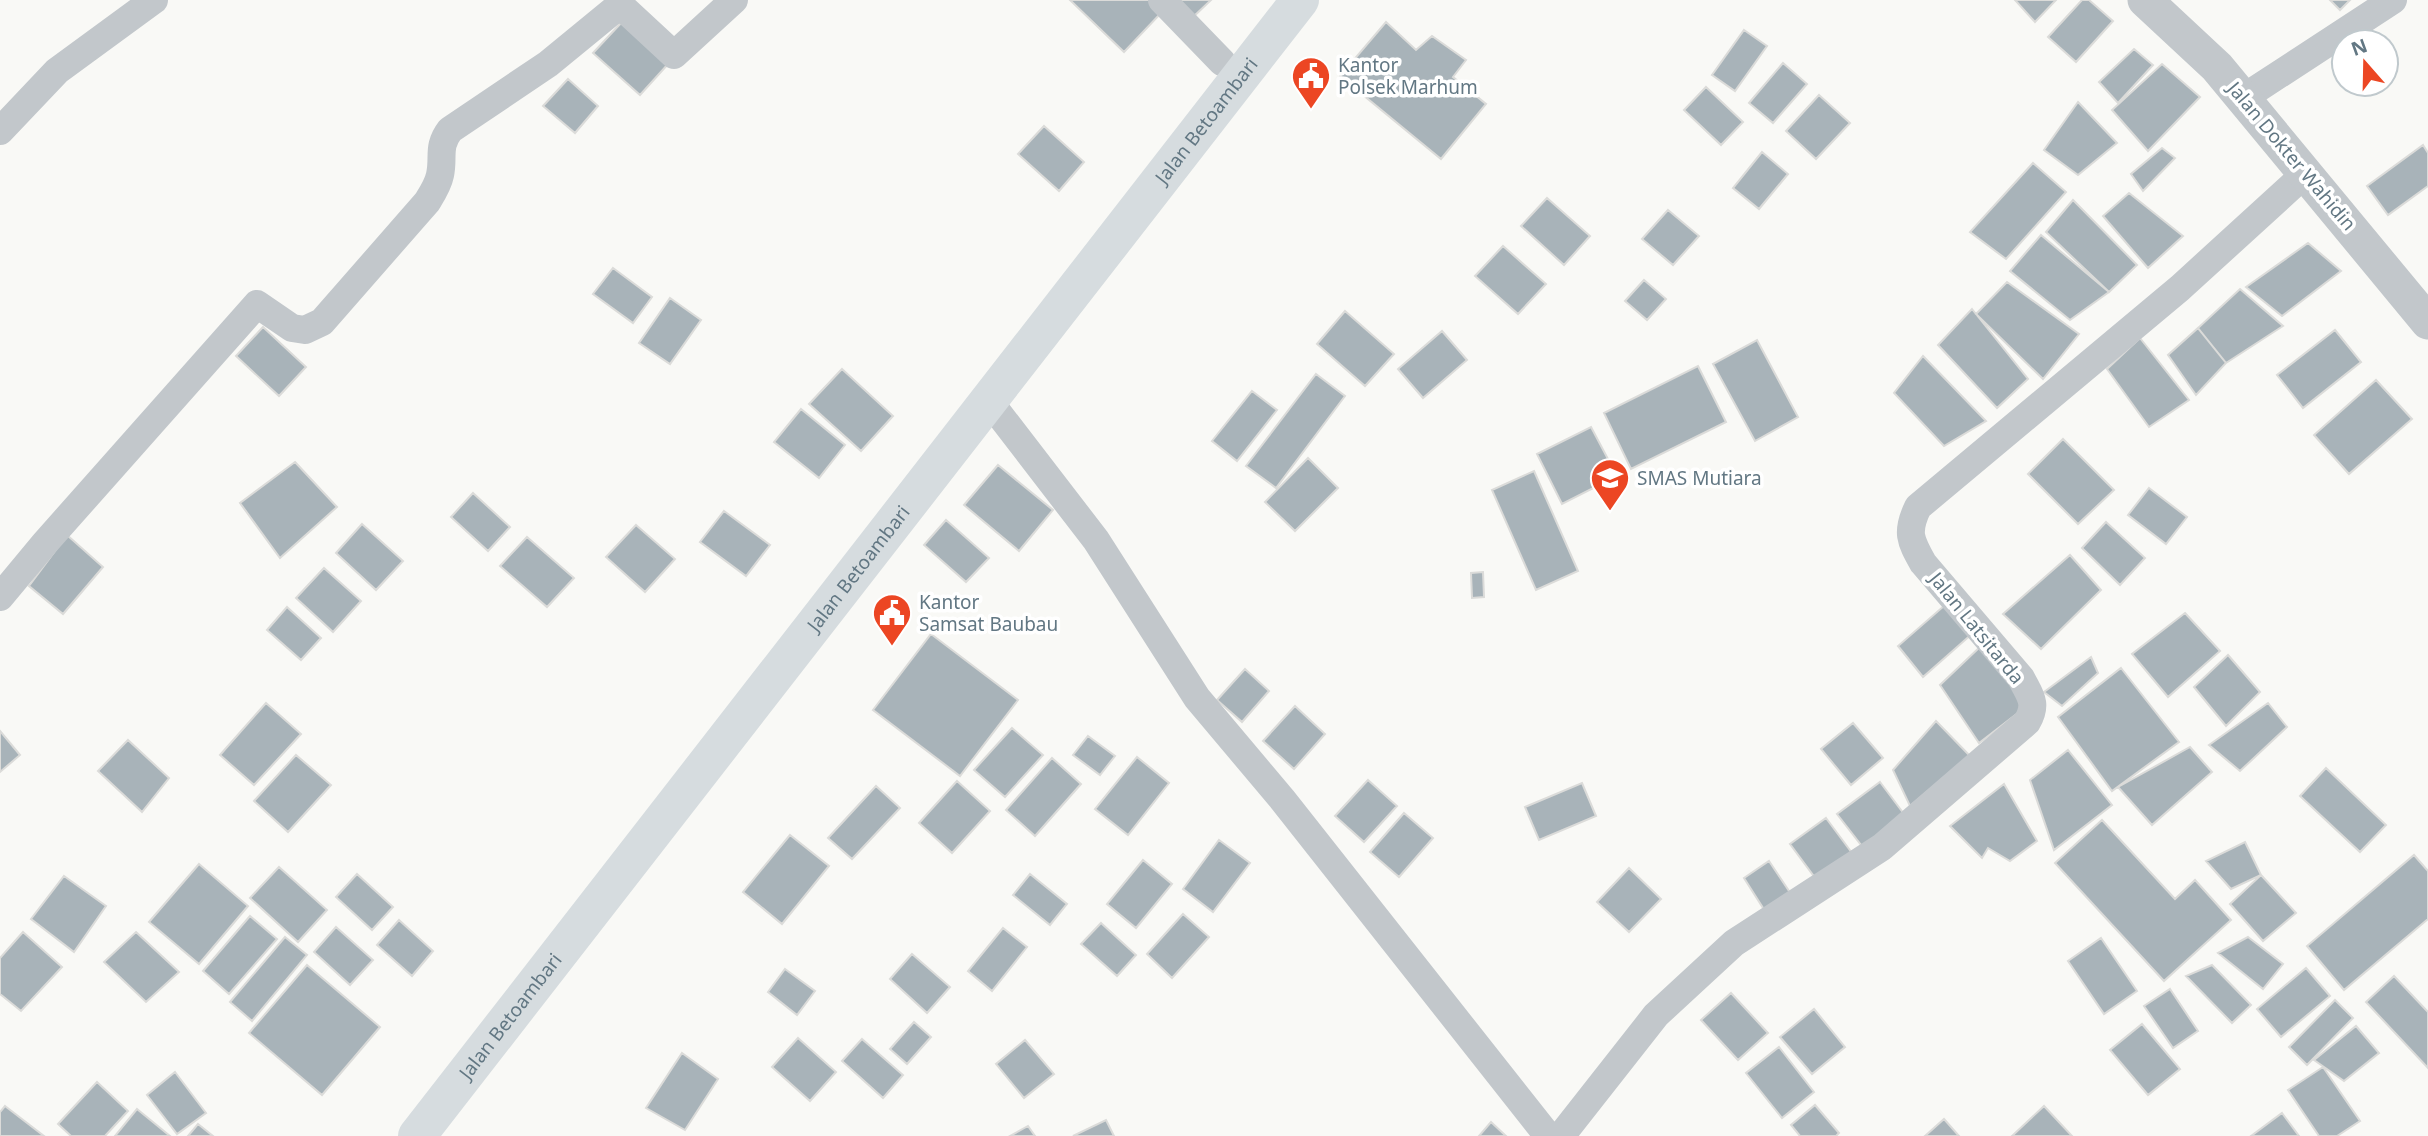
<svg xmlns="http://www.w3.org/2000/svg" width="2428" height="1136" font-family="'Noto Sans',sans-serif">
<rect width="100%" height="100%" fill="#f9f9f6"/>
<!-- building -->
<path fill="#a8b3b9" stroke="#dbdbd9" stroke-width="2" d="M 1070,0 L 1150,0 L 1162,12 L 1124,52 Z
M 1175,0 L 1211,0 L 1192,18 Z
M 2015,0 L 2056,0 L 2035,22 Z
M 2082,0 L 2089,0 L 2113,21 L 2076,62 L 2048,37 Z
M 2330,0 L 2350,0 L 2340,10 Z
M 622,22 L 669,63 L 640,95 L 593,53 Z
M 1386,22 L 1416,50 L 1432,36 L 1466,60 L 1453,77 L 1486,104 L 1441,159 L 1340,76 Z
M 1744,30 L 1767,46 L 1735,91 L 1712,75 Z
M 2134,49 L 2153,65 L 2118,103 L 2099,82 Z
M 1783,63 L 1807,84 L 1773,123 L 1749,103 Z
M 2162,64 L 2200,97 L 2148,151 L 2112,110 Z
M 568,79 L 598,106 L 575,133 L 543,106 Z
M 1706,87 L 1743,122 L 1721,145 L 1684,110 Z
M 1819,95 L 1850,123 L 1816,159 L 1786,131 Z
M 2078,102 L 2117,143 L 2078,175 L 2044,150 Z
M 1044,126 L 1084,162 L 1059,191 L 1018,154 Z
M 2423,145 L 2428,153 L 2428,186 L 2388,215 L 2367,186 Z
M 2162,148 L 2175,158 L 2143,191 L 2131,174 Z
M 1762,152 L 1788,174 L 1759,209 L 1733,188 Z
M 2033,163 L 2066,192 L 2006,259 L 1970,232 Z
M 2129,193 L 2183,236 L 2148,268 L 2103,216 Z
M 1547,198 L 1590,236 L 1564,265 L 1521,226 Z
M 2073,200 L 2137,265 L 2109,292 L 2046,232 Z
M 1668,210 L 1699,236 L 1673,265 L 1642,239 Z
M 2041,235 L 2109,292 L 2070,320 L 2010,271 Z
M 2308,243 L 2341,271 L 2282,316 L 2246,287 Z
M 1503,246 L 1546,284 L 1518,314 L 1475,276 Z
M 613,268 L 652,297 L 633,323 L 593,294 Z
M 1644,280 L 1666,299 L 1647,320 L 1625,301 Z
M 2007,282 L 2079,334 L 2043,379 L 1976,314 Z
M 2240,289 L 2283,326 L 2226,363 L 2198,328 Z
M 670,298 L 701,320 L 670,364 L 639,343 Z
M 1972,309 L 2028,379 L 1997,408 L 1938,345 Z
M 1345,311 L 1394,354 L 1365,386 L 1317,344 Z
M 263,327 L 306,367 L 279,396 L 236,356 Z
M 2198,328 L 2226,363 L 2196,395 L 2168,355 Z
M 2335,330 L 2361,362 L 2303,408 L 2277,375 Z
M 1442,331 L 1467,360 L 1423,398 L 1398,369 Z
M 2140,338 L 2189,400 L 2149,427 L 2107,369 Z
M 1757,340 L 1798,417 L 1755,441 L 1713,364 Z
M 1923,356 L 1986,421 L 1944,446 L 1894,393 Z
M 1698,366 L 1726,422 L 1631,469 L 1604,413 Z
M 842,369 L 893,416 L 861,451 L 809,404 Z
M 1316,374 L 1345,396 L 1276,488 L 1246,466 Z
M 2376,380 L 2412,419 L 2349,474 L 2314,435 Z
M 1252,391 L 1277,410 L 1237,461 L 1212,441 Z
M 801,409 L 845,445 L 819,478 L 774,442 Z
M 1591,427 L 1617,476 L 1562,504 L 1537,454 Z
M 2063,439 L 2114,490 L 2078,524 L 2028,474 Z
M 1308,458 L 1338,488 L 1295,531 L 1265,502 Z
M 295,462 L 337,507 L 280,558 L 240,503 Z
M 998,465 L 1053,510 L 1019,551 L 964,505 Z
M 1534,471 L 1578,571 L 1536,590 L 1492,490 Z
M 2149,488 L 2187,517 L 2166,544 L 2128,515 Z
M 473,493 L 510,527 L 488,551 L 451,517 Z
M 724,511 L 770,545 L 746,576 L 700,542 Z
M 946,520 L 989,558 L 966,582 L 924,545 Z
M 2106,522 L 2145,558 L 2120,585 L 2082,548 Z
M 362,524 L 403,561 L 376,590 L 336,553 Z
M 636,525 L 675,559 L 645,592 L 606,557 Z
M 67,535 L 103,567 L 63,614 L 29,586 Z
M 527,537 L 574,578 L 547,607 L 500,566 Z
M 2070,555 L 2101,590 L 2041,649 L 2003,614 Z
M 324,568 L 361,601 L 333,632 L 296,598 Z
M 1483,572 L 1484,597 L 1472,598 L 1471,573 Z
M 1945,605 L 1973,633 L 1923,677 L 1898,646 Z
M 287,607 L 321,638 L 301,660 L 267,630 Z
M 2185,613 L 2220,651 L 2168,697 L 2132,654 Z
M 931,634 L 1018,700 L 960,776 L 873,710 Z
M 1982,645 L 2027,706 L 1979,743 L 1940,685 Z
M 2228,655 L 2260,692 L 2226,726 L 2194,687 Z
M 2091,657 L 2098,673 L 2062,706 L 2044,692 Z
M 2121,668 L 2179,742 L 2112,791 L 2058,717 Z
M 1245,669 L 1269,691 L 1242,722 L 1217,700 Z
M 266,703 L 301,734 L 254,785 L 220,755 Z
M 2268,703 L 2287,727 L 2240,771 L 2209,745 Z
M 1295,706 L 1325,734 L 1294,769 L 1263,741 Z
M 1936,721 L 1970,756 L 1910,806 L 1893,770 Z
M 1853,723 L 1883,758 L 1851,785 L 1821,749 Z
M 1012,728 L 1043,755 L 1005,797 L 974,770 Z
M 0,731 L 20,755 L 0,772 Z
M 1088,736 L 1115,756 L 1100,775 L 1073,755 Z
M 128,740 L 169,778 L 142,812 L 98,771 Z
M 2190,747 L 2212,772 L 2152,825 L 2118,787 Z
M 2068,750 L 2112,805 L 2054,850 L 2030,780 Z
M 296,755 L 331,785 L 288,832 L 254,801 Z
M 1137,757 L 1169,783 L 1128,835 L 1095,809 Z
M 1052,758 L 1081,784 L 1035,836 L 1006,810 Z
M 2326,768 L 2386,825 L 2360,852 L 2300,796 Z
M 1368,780 L 1397,806 L 1364,842 L 1335,816 Z
M 957,781 L 990,811 L 952,853 L 919,823 Z
M 1880,782 L 1907,818 L 1865,850 L 1837,814 Z
M 1582,783 L 1596,816 L 1539,840 L 1525,807 Z
M 2004,784 L 2037,841 L 2010,861 L 1988,848 L 1982,858 L 1950,826 Z
M 876,786 L 900,808 L 852,859 L 828,838 Z
M 1404,813 L 1433,838 L 1399,877 L 1370,852 Z
M 1826,818 L 1852,853 L 1816,879 L 1790,844 Z
M 2102,820 L 2175,899 L 2195,880 L 2231,920 L 2164,981 L 2055,863 Z
M 790,835 L 829,866 L 782,924 L 743,892 Z
M 1219,840 L 1250,863 L 1213,912 L 1183,889 Z
M 2245,842 L 2261,875 L 2231,889 L 2206,861 Z
M 2414,855 L 2428,871 L 2428,919 L 2344,990 L 2307,946 Z
M 1143,860 L 1172,884 L 1136,928 L 1107,904 Z
M 1769,861 L 1791,894 L 1765,911 L 1744,878 Z
M 199,864 L 248,906 L 199,964 L 149,922 Z
M 279,867 L 327,910 L 298,942 L 250,898 Z
M 1629,868 L 1661,899 L 1629,932 L 1597,902 Z
M 357,874 L 393,907 L 372,930 L 336,897 Z
M 1030,874 L 1067,904 L 1050,925 L 1013,895 Z
M 2261,875 L 2296,913 L 2263,941 L 2230,904 Z
M 64,876 L 106,906 L 74,952 L 31,919 Z
M 1183,914 L 1209,937 L 1172,978 L 1147,954 Z
M 250,916 L 277,939 L 229,994 L 203,971 Z
M 399,920 L 433,951 L 412,976 L 377,945 Z
M 1101,923 L 1136,955 L 1117,976 L 1081,944 Z
M 336,927 L 373,960 L 350,985 L 314,952 Z
M 1003,928 L 1027,947 L 992,991 L 968,971 Z
M 23,932 L 62,967 L 21,1011 L 0,994 L 0,958 Z
M 136,932 L 179,972 L 146,1002 L 104,962 Z
M 285,937 L 307,955 L 252,1021 L 230,1002 Z
M 2248,937 L 2283,964 L 2263,989 L 2218,953 Z
M 2101,938 L 2137,991 L 2104,1014 L 2068,961 Z
M 912,954 L 950,987 L 927,1013 L 890,979 Z
M 307,965 L 380,1027 L 322,1095 L 249,1033 Z
M 2212,965 L 2251,1005 L 2232,1023 L 2186,976 Z
M 2306,968 L 2330,996 L 2281,1037 L 2257,1009 Z
M 785,969 L 815,991 L 797,1015 L 768,992 Z
M 2394,976 L 2428,1012 L 2428,1068 L 2366,1002 Z
M 2170,989 L 2198,1031 L 2173,1048 L 2144,1006 Z
M 1731,993 L 1768,1033 L 1738,1060 L 1701,1020 Z
M 2335,1000 L 2353,1018 L 2307,1065 L 2289,1047 Z
M 1814,1009 L 1845,1047 L 1812,1074 L 1780,1037 Z
M 914,1022 L 931,1037 L 907,1064 L 890,1049 Z
M 2142,1024 L 2180,1069 L 2148,1095 L 2110,1050 Z
M 2356,1026 L 2379,1053 L 2344,1081 L 2314,1060 Z
M 798,1038 L 836,1072 L 810,1101 L 772,1067 Z
M 862,1039 L 903,1075 L 883,1098 L 842,1061 Z
M 1025,1040 L 1054,1074 L 1024,1098 L 996,1064 Z
M 1779,1047 L 1814,1092 L 1782,1118 L 1746,1073 Z
M 682,1053 L 718,1079 L 685,1130 L 646,1108 Z
M 2323,1067 L 2360,1121 L 2337,1136 L 2319,1136 L 2288,1090 Z
M 175,1072 L 206,1113 L 177,1134 L 147,1095 Z
M 97,1082 L 128,1111 L 105,1136 L 71,1136 L 58,1124 Z
M 1815,1105 L 1839,1133 L 1836,1136 L 1800,1136 L 1791,1125 Z
M 5,1106 L 44,1136 L 0,1136 L 0,1112 Z
M 2044,1106 L 2072,1136 L 2012,1136 Z
M 137,1109 L 170,1136 L 115,1136 Z
M 2282,1113 L 2299,1136 L 2251,1136 Z
M 1944,1119 L 1959,1136 L 1925,1136 Z
M 1106,1120 L 1114,1136 L 1073,1136 Z
M 1491,1122 L 1506,1136 L 1479,1136 Z
M 198,1124 L 213,1136 L 188,1136 Z
M 1028,1126 L 1035,1136 L 1010,1136 Z"/>
<g fill="none" stroke-linecap="round" stroke-linejoin="round">
<!-- minor -->
<path stroke="#c2c7cb" stroke-width="28" d="M 1162,0 L 1222,62
M 2243,98 L 2393,0
M 0,131 L 57,71 L 154,0
M 989,401 L 1096,540 L 1197,698 L 1282,799 L 1548,1136
M 0,597 L 45,543 L 257,304 L 292,328 L 305,330 L 322,322 L 427,202 C 432,194 438,185 440,175 C 444,157 437,147 450,130 L 548,64 L 620,5 L 674,55 L 734,0
M 1561,1136 L 1656,1015 L 1734,943 L 1882,847 L 2027,722 C 2038,703 2030,696 2021,678 L 1923,563 C 1910,540 1906,532 1918,507 L 2180,288 L 2306,173"/>
<!-- tertiary -->
<path stroke="#c2c7cb" stroke-width="35" d="M 2145,0 L 2217,67 L 2428,322"/>
<!-- primary -->
<path stroke="#d6dcdf" stroke-width="38" id="s1" d="M 417,1136 L 1300,0"/>
</g>
<!-- icons -->
<defs>
<g id="civic-pin" transform="scale(2.0125)"><path d="M0 17L-7.5 6A9.5 9.5 0 1 1 7.5 6Z" fill="#ec4623" stroke="#fff"/><path d="M-.6-6.5H3V-4.5H.6V-3L4-1V1h2V6H-6V1h2V-1L-.6-3ZM-1.2 2.5V6h2.4V2.5Z" fill="#fff"/></g>
<g id="school-pin" transform="scale(2.0125)"><path d="M0 17L-7.5 6A9.5 9.5 0 1 1 7.5 6Z" fill="#ec4623" stroke="#fff"/><path d="M0-5L7-2L0 1L-7-2ZM-4 1L0 2.5L4 1V4Q0 6-4 4Z" fill="#fff"/></g>
</defs>
<g fill-rule="evenodd">
<use href="#civic-pin" x="1311" y="76"/>
<use href="#school-pin" x="1610" y="478"/>
<use href="#civic-pin" x="892" y="613"/>
</g>
<g text-anchor="middle" stroke-width="7" stroke-linejoin="round" paint-order="stroke">
<!-- poi labels -->
<g font-size="19" fill="#627783" stroke="#fff" text-anchor="start">
<text x="1338" y="72">Kantor<tspan x="1338" dy="22">Polsek Marhum</tspan></text>
<text x="1637" y="485">SMAS Mutiara</text>
<text x="919" y="609">Kantor<tspan x="919" dy="22">Samsat Baubau</tspan></text>
</g>
<!-- street labels -->
<g font-size="19" fill="#627783" stroke="#fff">
<text dy="7" stroke="none"><textPath href="#s1" startOffset="1286">Jalan Betoambari</textPath></text>
<text transform="translate(2292 156) rotate(50)" y="7">Jalan Dokter Wahidin</text>
<text dy="7" stroke="none"><textPath href="#s1" startOffset="719">Jalan Betoambari</textPath></text>
<text transform="translate(1977 628) rotate(51)" y="7">Jalan Latsitarda</text>
<text dy="7" stroke="none"><textPath href="#s1" startOffset="152">Jalan Betoambari</textPath></text>
</g>
</g>
<!-- north arrow -->
<g transform="translate(2365 63) rotate(340)"><circle r="33" fill="#ffffff" stroke="#c0c9cd" stroke-width="2"/>
<path d="M0-5L12 26L0 18L-12 26Z" fill="#ec4623"/>
<text y="-10" font-size="19" font-weight="bold" text-anchor="middle" fill="#627783">N</text>
</g>
</svg>
